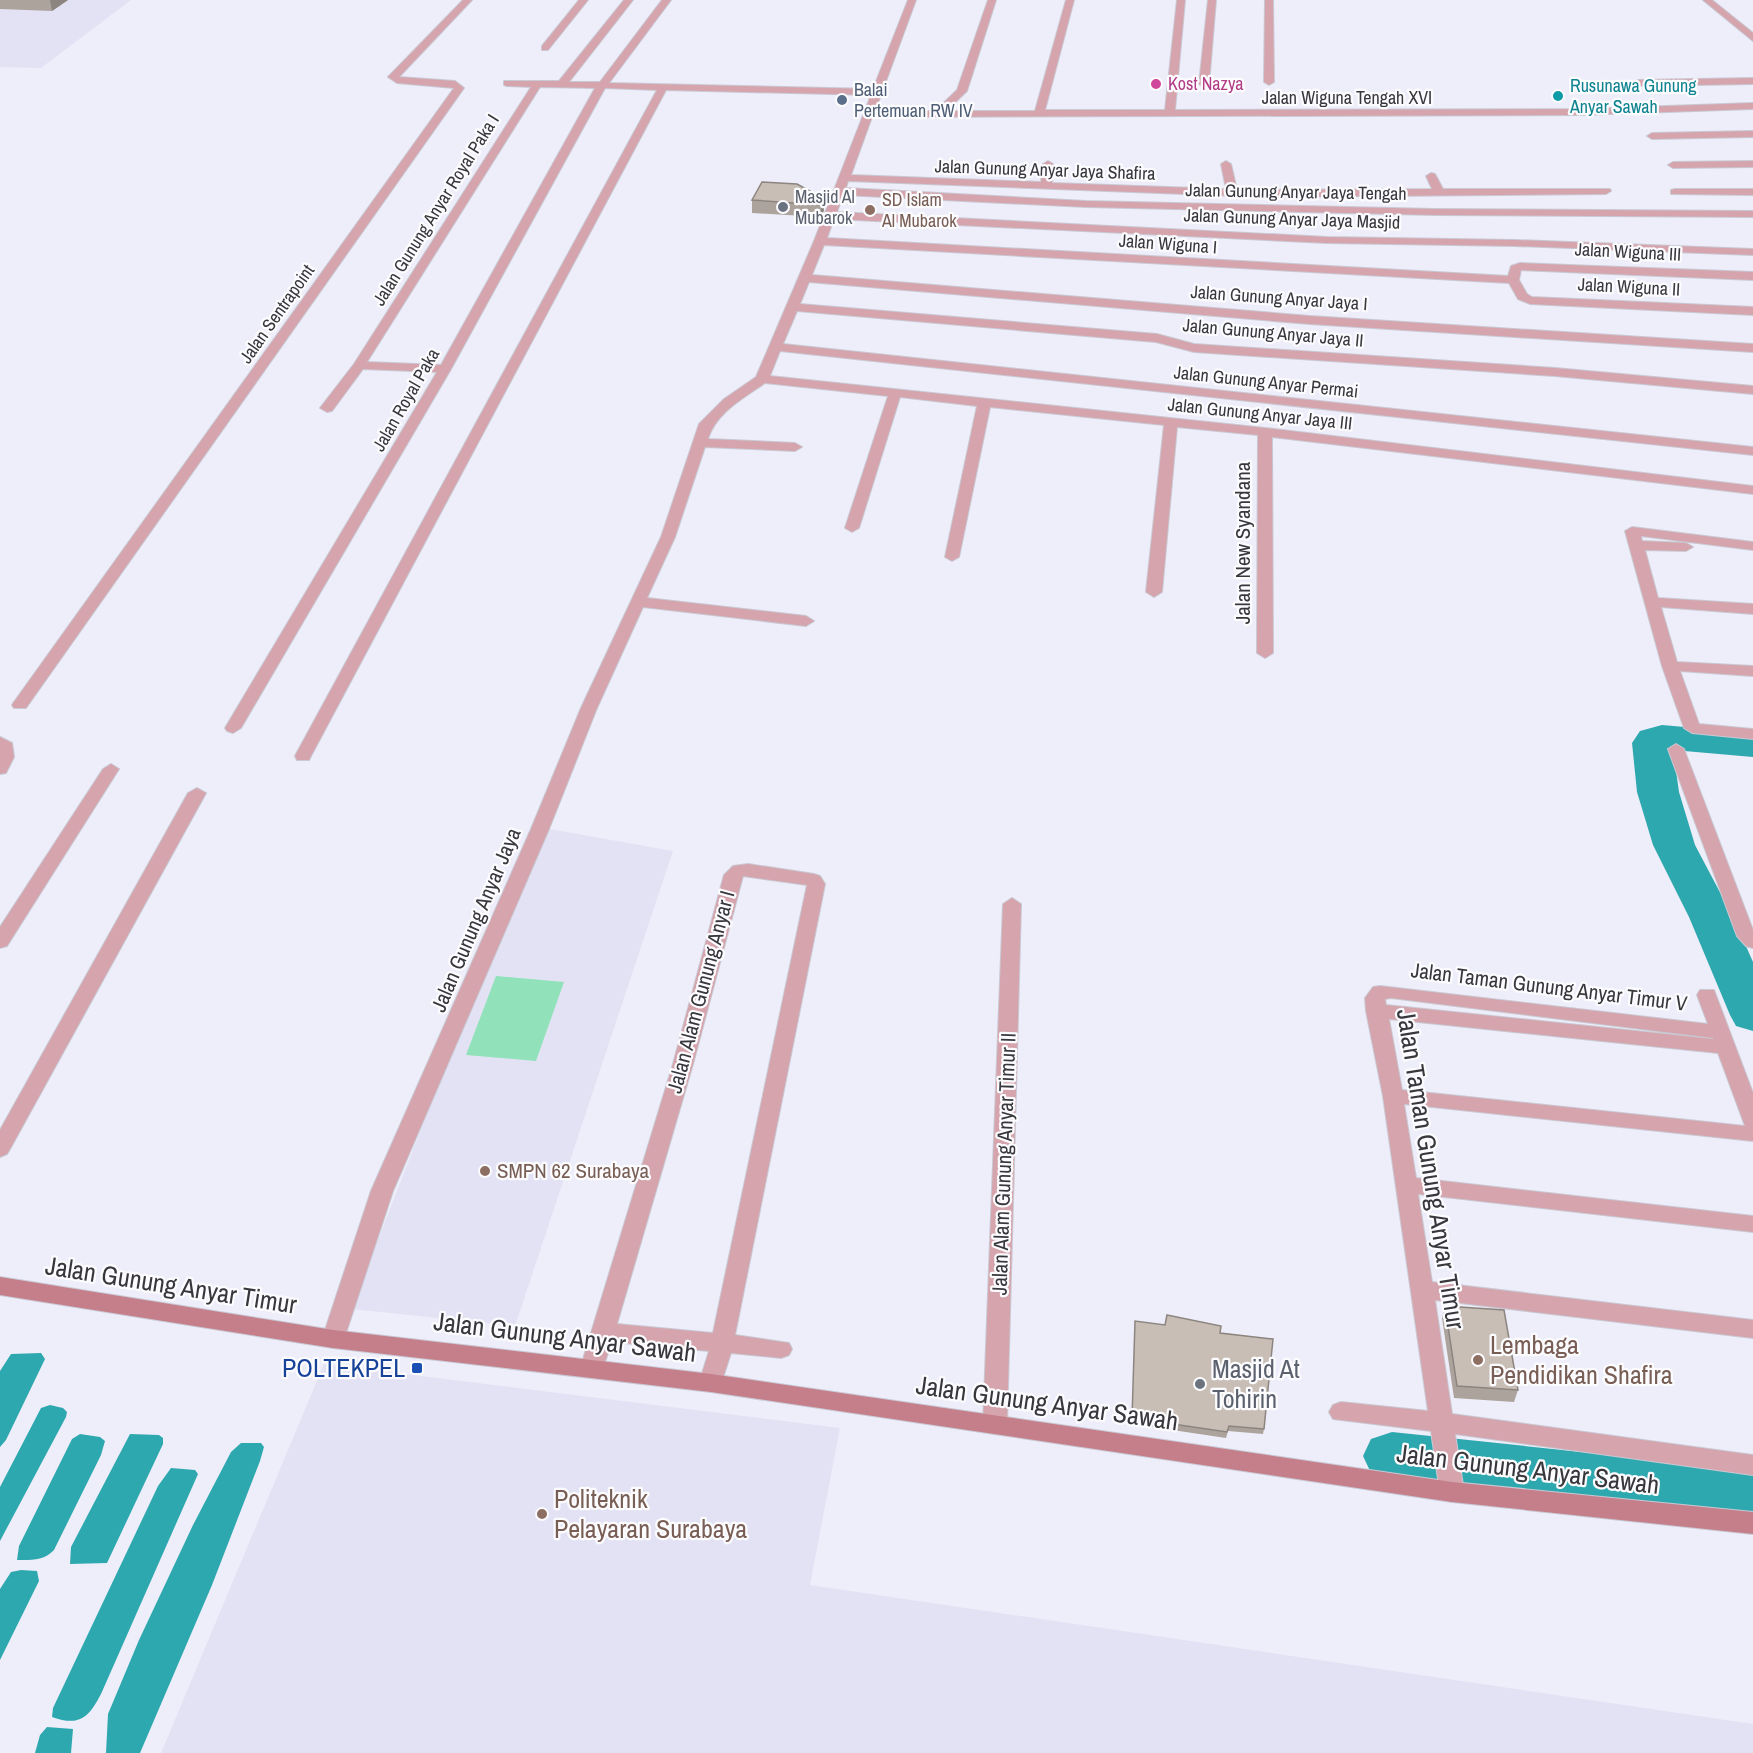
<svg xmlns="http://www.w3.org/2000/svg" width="1753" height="1753" font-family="'Archivo Narrow',sans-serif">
<rect width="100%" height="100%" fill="#eeeefa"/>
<!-- built -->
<path fill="#e2e2f4" d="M 0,0 L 131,0 L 41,68 L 0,67 Z
M 550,829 L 673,851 L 515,1326 L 351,1309 L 458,1034 Z
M 324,1364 L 840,1428 L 810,1585 L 1753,1724 L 1753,1753 L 161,1753 Z"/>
<!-- green -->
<path fill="#91e2ba" d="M 496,976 L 564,982 L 536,1061 L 466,1055 Z"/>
<!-- water -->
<path fill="#2ea8af" d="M 41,1353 L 45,1359 L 6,1440 L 0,1447 L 0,1371 L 11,1354 Z
M 50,1405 L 63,1408 L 67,1412 L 66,1417 L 0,1541 L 0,1487 L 41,1408 Z
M 80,1434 L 100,1437 L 105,1441 L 101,1455 L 54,1550 C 44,1561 31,1560 17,1560 L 19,1546 L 72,1439 Z
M 130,1434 L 159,1435 L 163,1438 L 163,1444 L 107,1563 L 70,1564 L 71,1547 Z
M 241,1443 L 261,1443 L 264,1447 L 260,1461 L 212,1585 L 140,1753 L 106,1753 L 108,1714 L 139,1640 L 193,1525 L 231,1452 Z
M 171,1468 L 195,1470 L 198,1474 L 101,1694 C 89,1717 80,1727 52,1717 L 53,1708 L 158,1486 Z
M 21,1570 L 37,1571 L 39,1581 L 0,1660 L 0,1589 L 11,1572 Z
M 47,1727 L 73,1729 L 71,1753 L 35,1753 L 40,1735 Z"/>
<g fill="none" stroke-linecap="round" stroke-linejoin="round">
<!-- river -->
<path fill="#2ea8af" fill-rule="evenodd" d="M 1662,725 L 1753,733 L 1753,757 L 1673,750 L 1679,792 L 1695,845 L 1733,917 L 1753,962 L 1753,1031 L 1736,1026 L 1730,1015 L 1689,917 L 1653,845 L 1637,792 L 1632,743 L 1640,731 Z
M 1392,1432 L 1753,1470 L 1753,1520 L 1392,1480 L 1371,1473 L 1363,1456 L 1371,1439 Z"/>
<!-- street casing -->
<g stroke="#c9c9d4" stroke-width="2">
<path id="street" d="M 463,0 L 472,0 L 399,77 L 455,81 L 464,88 L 26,708 L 14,708 L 12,705 L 14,702 L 454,88 L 397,83 L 388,77 Z
M 579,0 L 588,0 L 548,50 L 542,50 L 542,46 Z
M 624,0 L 633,0 L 569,82 L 600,82 L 662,0 L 671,0 L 609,83 L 873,89 L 908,0 L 916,0 L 875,111 L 935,111 L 957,90 L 988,0 L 996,0 L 967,91 L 946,111 L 1035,111 L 1066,0 L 1074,0 L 1045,110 L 1165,110 L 1177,0 L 1185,0 L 1175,110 L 1581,109 L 1753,103 L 1753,109 L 1581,115 L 872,117 L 851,175 L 1041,182 L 1043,164 L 1048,161 L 1053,164 L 1052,183 L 1226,189 L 1221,164 L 1226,161 L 1231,164 L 1237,190 L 1432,189 L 1426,176 L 1431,173 L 1435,174 L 1443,189 L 1610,189 L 1611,191 L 1606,194 L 1262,197 L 848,181 L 846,188 L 1086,201 L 1435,209 L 1753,211 L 1753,217 L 1435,215 L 1086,207 L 843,195 L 837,212 L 1327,237 L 1515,240 L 1753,249 L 1753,255 L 1515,246 L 1327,243 L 834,219 L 827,238 L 1508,276 L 1511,266 L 1520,263 L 1753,272 L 1753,280 L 1521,270 L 1519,280 L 1527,294 L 1532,297 L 1753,307 L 1753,315 L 1530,304 L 1518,299 L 1509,283 L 824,245 L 812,275 L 1310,316 L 1753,344 L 1753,352 L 1310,324 L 809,282 L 800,304 L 1157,334 L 1194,344 L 1555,368 L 1753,386 L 1753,394 L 1555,376 L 1194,352 L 1156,342 L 797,311 L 783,344 L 1753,447 L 1753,455 L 780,351 L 770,376 L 1265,428 L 1753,486 L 1753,494 L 1272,437 L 1273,653 L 1265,658 L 1257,653 L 1258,435 L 1177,427 L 1162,592 L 1154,597 L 1146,592 L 1164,425 L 990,407 L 959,557 L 952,561 L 945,557 L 977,406 L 900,397 L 859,528 L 852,532 L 845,528 L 888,396 L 765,383 C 742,399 716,413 708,439 L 795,443 L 802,447 L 795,451 L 705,447 L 675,537 L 647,598 L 806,616 L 814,621 L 806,626 L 643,607 L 597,708 L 549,829 L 393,1191 L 344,1339 L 341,1345 L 333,1348 L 325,1345 L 322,1339 L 371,1191 L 531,829 L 581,708 L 661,537 L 699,424 L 724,399 L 756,377 L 814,241 L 871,95 L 666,90 L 311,756 L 309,760 L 297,760 L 295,756 L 657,90 L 605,88 L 451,369 L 241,728 L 233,733 L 227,731 L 225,728 L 437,372 L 363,369 L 332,411 L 327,412 L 320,408 L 354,364 L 531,87 L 507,86 L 504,85 L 504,81 L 559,81 ZM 540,87 L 595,88 L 441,365 L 367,362 Z
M 1208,0 L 1216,0 L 1209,84 L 1204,87 L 1199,84 Z
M 1265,0 L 1273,0 L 1274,82 L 1269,85 L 1264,82 Z
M 1703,0 L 1712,0 L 1753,33 L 1753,41 Z
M 1753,78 L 1753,84 L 1638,86 L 1633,83 L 1638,80 Z
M 1753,131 L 1753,137 L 1652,139 L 1647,136 L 1652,133 Z
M 1753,161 L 1753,167 L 1673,168 L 1668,165 L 1673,162 Z
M 1675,189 L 1753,189 L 1753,195 L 1671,194 L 1671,190 Z
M 1632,527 L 1753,542 L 1753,550 L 1641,536 L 1642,541 L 1686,543 L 1693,547 L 1686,551 L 1645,550 L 1658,598 L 1753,604 L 1753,614 L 1661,607 L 1677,662 L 1753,666 L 1753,676 L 1680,671 L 1699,724 L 1753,729 L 1753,739 L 1692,733 L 1684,728 L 1662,666 L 1625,531 Z
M 0,737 L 12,743 L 14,757 L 6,773 L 0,774 Z
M 1676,744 L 1684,749 L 1753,930 L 1753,948 L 1746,946 L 1737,936 L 1668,749 Z
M 111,764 L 119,769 L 7,946 L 0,948 L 0,927 L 103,769 Z
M 197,788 L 206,793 L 10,1149 L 7,1154 L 0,1157 L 0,1130 L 188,793 Z
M 748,864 L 814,874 L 820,876 L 825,884 L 735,1335 L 789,1343 L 792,1349 L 789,1355 L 781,1358 L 731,1353 L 719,1390 L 711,1392 L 703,1390 L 699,1383 L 709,1351 L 612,1342 L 600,1376 L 592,1378 L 584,1376 L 580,1369 L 673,1064 L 724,875 L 733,866 ZM 743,876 L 807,885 L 713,1333 L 617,1324 L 693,1064 Z
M 1012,898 L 1021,904 L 1007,1424 L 1003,1431 L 995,1434 L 987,1431 L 983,1424 L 1003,904 Z
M 1380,986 L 1708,1024 L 1697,995 L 1700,990 L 1714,990 L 1753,1093 L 1753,1141 L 1404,1104 L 1416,1178 L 1753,1216 L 1753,1232 L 1418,1194 L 1432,1282 L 1753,1320 L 1753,1338 L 1435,1300 L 1452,1414 L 1753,1455 L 1753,1475 L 1455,1434 L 1464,1492 L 1461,1499 L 1452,1502 L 1443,1499 L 1440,1492 L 1431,1431 L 1333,1419 L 1329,1412 L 1333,1405 L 1341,1402 L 1428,1411 L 1383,1096 L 1366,1011 L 1365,998 L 1373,987 ZM 1391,998 L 1713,1038 L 1713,1039 L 1386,1005 L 1385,999 ZM 1389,1019 L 1718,1053 L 1745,1126 L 1402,1090 Z"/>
</g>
<!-- secondary casing -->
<g stroke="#c9c9d4" stroke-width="2">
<path id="secondary" d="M 0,1277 L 333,1330 L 711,1374 L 1452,1482 L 1753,1512 L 1753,1534 L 1452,1502 L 711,1392 L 333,1348 L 0,1295 Z"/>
</g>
<!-- street -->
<use href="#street" fill="#d5a4ac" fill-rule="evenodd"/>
<!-- secondary -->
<use href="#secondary" fill="#c47f8b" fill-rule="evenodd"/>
</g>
<!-- wall -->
<path fill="#aca39d" d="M 0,0 L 68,0 L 52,11 L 0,9 Z
M 823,198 L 824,210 L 821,217 L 752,213 L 752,200 Z
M 1445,1306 L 1518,1390 L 1514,1402 L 1454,1398 L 1442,1318 Z
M 1135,1321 L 1220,1333 L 1264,1429 L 1263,1434 L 1228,1431 L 1226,1438 L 1132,1424 Z"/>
<!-- shaded-wall -->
<path fill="#8c857f" d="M 50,0 L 68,0 L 52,11 Z
M 823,198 L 824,210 L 821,217 L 821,205 Z"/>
<!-- building -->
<path fill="#c8beb6" stroke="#8c857f" stroke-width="1.5" d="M 762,182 L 797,184 L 823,198 L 821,205 L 752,200 Z
M 1445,1306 L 1504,1310 L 1518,1390 L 1457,1386 Z
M 1167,1315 L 1221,1326 L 1220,1333 L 1273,1339 L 1264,1429 L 1229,1426 L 1227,1432 L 1132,1418 L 1135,1321 L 1165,1325 Z"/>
<!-- markers -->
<circle fill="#d1479c" stroke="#fcfcff" stroke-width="2" cx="1156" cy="84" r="6"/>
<circle fill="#0f9aa8" stroke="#fcfcff" stroke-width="2" cx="1558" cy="96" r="6"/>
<circle fill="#5c6f8a" stroke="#fcfcff" stroke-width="2" cx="842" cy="100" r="6"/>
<g fill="#6b7280" stroke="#fcfcff" stroke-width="2">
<circle cx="783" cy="207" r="6"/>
<circle cx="1200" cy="1384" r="6"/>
</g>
<g fill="#8d6e63" stroke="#fcfcff" stroke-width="2">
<circle cx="870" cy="210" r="6"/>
<circle cx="485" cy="1171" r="6"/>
<circle cx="1478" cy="1360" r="6"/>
<circle cx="542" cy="1514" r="6"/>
</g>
<rect fill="#1a4fb4" stroke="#fcfcff" stroke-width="2" x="411" y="1362" width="12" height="12" rx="3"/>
<g text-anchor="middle" stroke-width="4.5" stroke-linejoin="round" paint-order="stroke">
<!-- far-hotel labels -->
<g font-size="18" fill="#b23c85" stroke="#fcfcff" text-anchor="start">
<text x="1168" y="90">Kost Nazya</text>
</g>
<!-- far-culture labels -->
<g font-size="18" fill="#0d838f" stroke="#fcfcff" text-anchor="start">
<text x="1570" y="92">Rusunawa Gunung<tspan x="1570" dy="21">Anyar Sawah</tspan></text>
</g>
<!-- far-service labels -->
<g font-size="18" fill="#4e5e75" stroke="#fcfcff" text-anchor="start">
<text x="854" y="96">Balai<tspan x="854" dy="21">Pertemuan RW IV</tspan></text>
</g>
<!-- far-street labels -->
<g font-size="18" fill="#37373c" stroke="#fcfcff">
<text x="1347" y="104">Jalan Wiguna Tengah XVI</text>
<text transform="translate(1045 170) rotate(2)" y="6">Jalan Gunung Anyar Jaya Shafira</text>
<text transform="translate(1296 192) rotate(1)" y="6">Jalan Gunung Anyar Jaya Tengah</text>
<text transform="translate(436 210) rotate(-58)" y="6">Jalan Gunung Anyar Royal Paka I</text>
<text transform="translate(1292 219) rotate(2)" y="6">Jalan Gunung Anyar Jaya Masjid</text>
<text transform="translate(1168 244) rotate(4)" y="6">Jalan Wiguna I</text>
<text transform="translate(1628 252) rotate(3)" y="6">Jalan Wiguna III</text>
<text transform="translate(1629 287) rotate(3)" y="6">Jalan Wiguna II</text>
<text transform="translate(1279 298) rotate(4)" y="6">Jalan Gunung Anyar Jaya I</text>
<text transform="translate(277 314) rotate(-55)" y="6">Jalan Sentrapoint</text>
<text transform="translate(1273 333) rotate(5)" y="6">Jalan Gunung Anyar Jaya II</text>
<text transform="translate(1266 382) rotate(6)" y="6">Jalan Gunung Anyar Permai</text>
<text transform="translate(406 400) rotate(-60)" y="6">Jalan Royal Paka</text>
<text transform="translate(1260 414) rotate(6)" y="6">Jalan Gunung Anyar Jaya III</text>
</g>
<!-- far-worship labels -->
<g font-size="18" fill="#5b616d" stroke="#fcfcff" text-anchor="start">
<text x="795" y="203">Masjid Al<tspan x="795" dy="21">Mubarok</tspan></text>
</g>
<!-- far-education labels -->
<g font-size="18" fill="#785e54" stroke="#fcfcff" text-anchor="start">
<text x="882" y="206">SD Islam<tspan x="882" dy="21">Al Mubarok</tspan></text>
</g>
<!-- street labels -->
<g font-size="21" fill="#37373c" stroke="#fcfcff">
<text transform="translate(1243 543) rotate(-90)" y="7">Jalan New Syandana</text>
<text transform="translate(476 920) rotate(-67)" y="7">Jalan Gunung Anyar Jaya</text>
<text transform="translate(1549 987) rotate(7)" y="7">Jalan Taman Gunung Anyar Timur V</text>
<text transform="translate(701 992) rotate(-75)" y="7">Jalan Alam Gunung Anyar I</text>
<text transform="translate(1004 1164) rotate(-88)" y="7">Jalan Alam Gunung Anyar Timur II</text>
</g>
<!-- education labels -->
<g font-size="21" fill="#785e54" stroke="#fcfcff" text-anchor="start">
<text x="497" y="1178">SMPN 62 Surabaya</text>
</g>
<!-- near-street labels -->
<g font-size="26" fill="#37373c" stroke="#fcfcff">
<text transform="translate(1431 1169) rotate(81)" y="9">Jalan Taman Gunung Anyar Timur</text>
<text transform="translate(171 1285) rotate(9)" y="9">Jalan Gunung Anyar Timur</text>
<text transform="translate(565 1337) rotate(7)" y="9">Jalan Gunung Anyar Sawah</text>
<text transform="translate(1047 1403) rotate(8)" y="9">Jalan Gunung Anyar Sawah</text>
<text transform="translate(1528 1469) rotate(7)" y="9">Jalan Gunung Anyar Sawah</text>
</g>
<!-- near-education labels -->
<g font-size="26" fill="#785e54" stroke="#fcfcff" text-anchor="start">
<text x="1490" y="1354">Lembaga<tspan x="1490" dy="30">Pendidikan Shafira</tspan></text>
<text x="554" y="1508">Politeknik<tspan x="554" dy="30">Pelayaran Surabaya</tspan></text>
</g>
<!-- near-transit labels -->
<g font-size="26" fill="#164399" stroke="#fcfcff" text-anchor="end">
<text x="405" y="1377">POLTEKPEL</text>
</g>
<!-- near-worship labels -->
<g font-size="26" fill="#5b616d" stroke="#fcfcff" text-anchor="start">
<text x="1212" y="1378">Masjid At<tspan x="1212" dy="30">Tohirin</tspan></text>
</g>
</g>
</svg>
